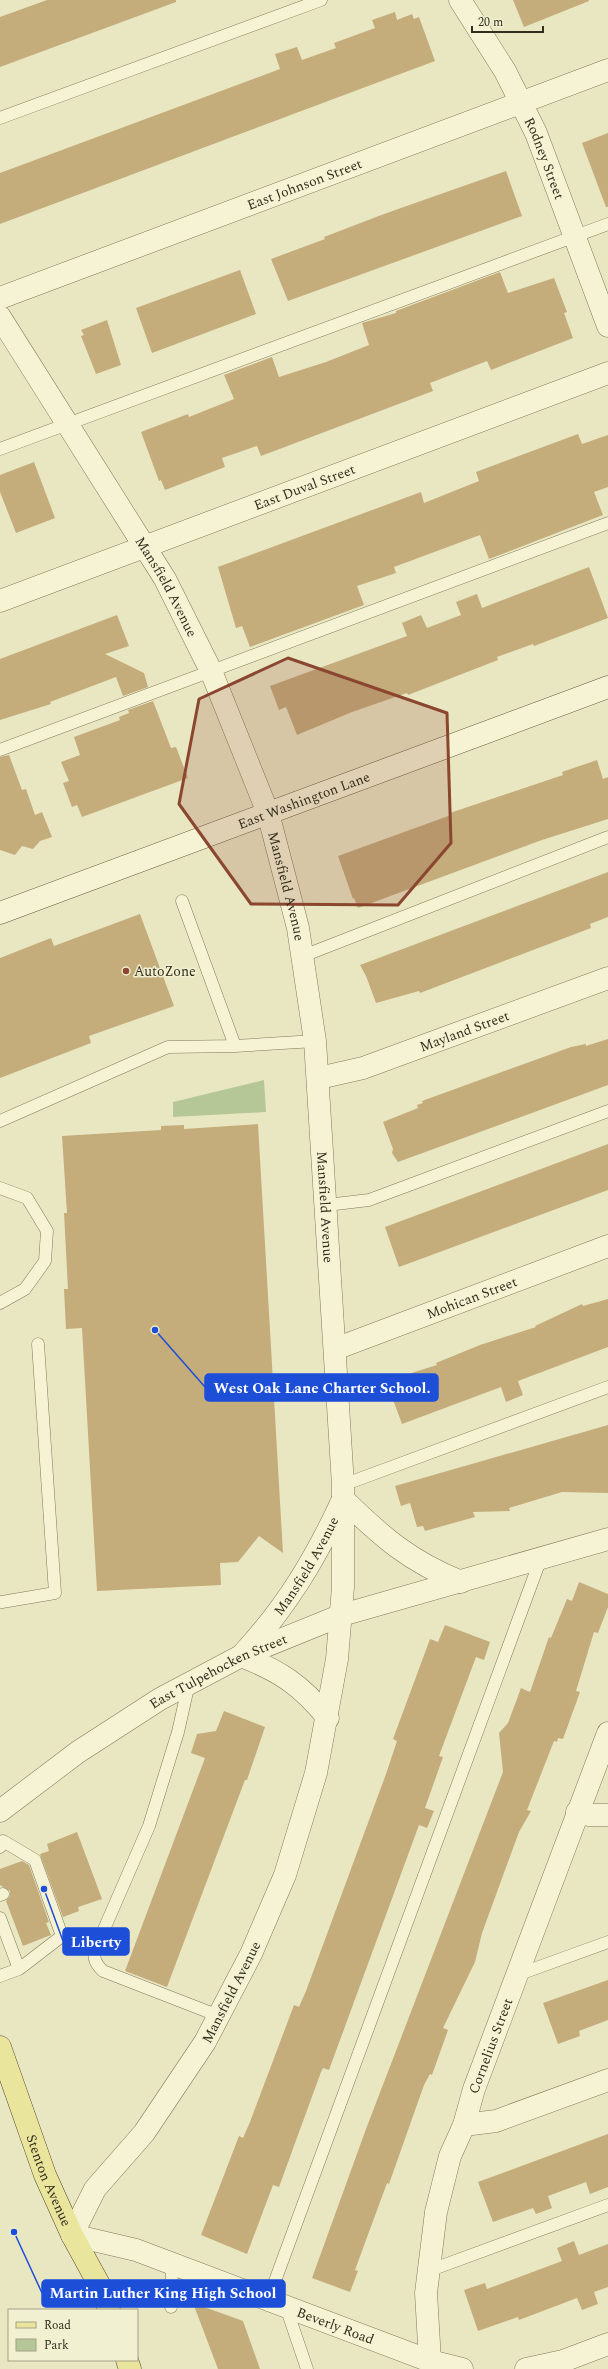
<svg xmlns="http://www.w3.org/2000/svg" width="608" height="2369" font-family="Spectral,serif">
<rect width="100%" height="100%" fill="#e9e7c2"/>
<!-- green -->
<path fill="#b5c697" d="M 264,1080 L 266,1112 L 173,1117 L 173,1102 Z"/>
<!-- building -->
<path fill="#c4ac7b" d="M 47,0 L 176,0 L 176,2 L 0,67 L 0,17 Z
M 513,0 L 589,0 L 589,1 L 524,27 Z
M 395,12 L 397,20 L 412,14 L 414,19 L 419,17 L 435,61 L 0,224 L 0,173 L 280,69 L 275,54 L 297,47 L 302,60 L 336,48 L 334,43 L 375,28 L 372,20 Z
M 608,133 L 608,207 L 606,207 L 582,143 Z
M 506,171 L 522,216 L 288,301 L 271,259 L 325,239 L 324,237 L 384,214 Z
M 240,270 L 256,314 L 152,353 L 136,308 Z
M 500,272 L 508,293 L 554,278 L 567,312 L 564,313 L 573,338 L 491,370 L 487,361 L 430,383 L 433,391 L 261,456 L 257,446 L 222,458 L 225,467 L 165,490 L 161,480 L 159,481 L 141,432 L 188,414 L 189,417 L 234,399 L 224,375 L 272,357 L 279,377 L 326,362 L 369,345 L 362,323 L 396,313 L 396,311 Z
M 107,320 L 121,365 L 96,374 L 81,336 L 84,335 L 81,330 Z
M 578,434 L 582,444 L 608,435 L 608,487 L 594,492 L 603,515 L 489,559 L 480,535 L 394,567 L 396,573 L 357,586 L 364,605 L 250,647 L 242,626 L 236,628 L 218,567 L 421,492 L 424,503 L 479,481 L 476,472 Z
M 34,462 L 55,518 L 16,533 L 0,492 L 0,475 Z
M 589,567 L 608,618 L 534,646 L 533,644 L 497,657 L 498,660 L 408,695 L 407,693 L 352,712 L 297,735 L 286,707 L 279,710 L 270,686 L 407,636 L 402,623 L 421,615 L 427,628 L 461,615 L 456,602 L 477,594 L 482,608 Z
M 117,615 L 129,646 L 105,654 L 144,673 L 148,687 L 123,696 L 116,677 L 50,702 L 51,704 L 0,720 L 0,659 Z
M 153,701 L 171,748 L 176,747 L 188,778 L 82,817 L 77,805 L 72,807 L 63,783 L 69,781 L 61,762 L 80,755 L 74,737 L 120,720 L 119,717 L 129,713 L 128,710 Z
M 9,755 L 22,790 L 26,789 L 35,815 L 42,812 L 52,837 L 40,841 L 33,849 L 22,846 L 15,855 L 0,850 L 0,757 Z
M 597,760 L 603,779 L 608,777 L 608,819 L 542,840 L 358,908 L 354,898 L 353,899 L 338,856 L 451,815 L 450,813 L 563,775 L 562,772 Z
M 608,872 L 608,917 L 590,924 L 591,928 L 420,993 L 419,991 L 376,1003 L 366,976 L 360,965 Z
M 140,914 L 174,1006 L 89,1036 L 91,1043 L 0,1078 L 0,958 L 51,938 L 54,946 Z
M 608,1039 L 608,1085 L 398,1162 L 392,1153 L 393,1149 L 383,1122 L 418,1108 L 417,1105 L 423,1103 L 422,1101 L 571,1047 L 586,1044 L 586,1046 Z
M 258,1124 L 283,1553 L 259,1536 L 238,1562 L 220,1563 L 221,1585 L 97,1591 L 82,1328 L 66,1329 L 64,1289 L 68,1289 L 64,1213 L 67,1213 L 62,1136 L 161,1130 L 161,1126 L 184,1125 L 184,1129 Z
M 608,1144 L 608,1190 L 399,1267 L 385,1227 Z
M 608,1299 L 608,1347 L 518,1381 L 523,1395 L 506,1402 L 501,1387 L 402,1424 L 388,1386 L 391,1385 L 389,1380 L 437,1365 L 436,1363 L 480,1345 L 536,1327 L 535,1326 L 582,1304 L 583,1306 Z
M 608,1425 L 608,1493 L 562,1492 L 509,1508 L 510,1511 L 473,1512 L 475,1517 L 425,1531 L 423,1526 L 417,1527 L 410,1503 L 401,1506 L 395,1486 Z
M 579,1582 L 608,1594 L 608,1607 L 598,1633 L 594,1632 L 576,1691 L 580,1692 L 563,1739 L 558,1738 L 557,1742 L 554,1741 L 527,1810 L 531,1811 L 519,1832 L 482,1933 L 475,1962 L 443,2028 L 448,2030 L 432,2075 L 430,2074 L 424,2085 L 389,2184 L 387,2183 L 355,2270 L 358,2271 L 350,2292 L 312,2278 L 366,2129 L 503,1772 L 499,1733 L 508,1723 L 521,1688 L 530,1692 L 549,1637 L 551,1638 L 567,1599 L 572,1601 Z
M 445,1625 L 490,1642 L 484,1660 L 476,1657 L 439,1756 L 443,1757 L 425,1808 L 434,1811 L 427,1828 L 419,1825 L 329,2070 L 323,2068 L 321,2072 L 279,2187 L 273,2185 L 247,2254 L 201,2235 L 239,2136 L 243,2138 L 250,2122 L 294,2005 L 299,2007 L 306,1991 L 386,1774 L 397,1741 L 393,1739 L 430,1639 L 438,1642 Z
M 224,1711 L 265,1727 L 247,1780 L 245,1780 L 231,1817 L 167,1987 L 125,1971 L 205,1758 L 191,1753 L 197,1734 L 216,1731 Z
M 77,1832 L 102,1899 L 78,1907 L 79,1911 L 63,1917 L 40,1854 L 49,1851 L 47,1844 Z
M 22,1861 L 29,1865 L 49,1922 L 46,1923 L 51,1935 L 23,1946 L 6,1901 L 10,1896 L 10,1891 L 0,1885 L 0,1869 Z
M 608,1980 L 608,2020 L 579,2031 L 580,2036 L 558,2044 L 543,2003 Z
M 608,2134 L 608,2187 L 590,2194 L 586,2182 L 548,2196 L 552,2208 L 536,2214 L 533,2208 L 493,2222 L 478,2182 Z
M 574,2241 L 579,2255 L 608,2244 L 608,2287 L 594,2292 L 598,2304 L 582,2310 L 577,2298 L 519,2320 L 518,2317 L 478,2331 L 464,2290 L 485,2283 L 487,2289 L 562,2261 L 557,2248 Z
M 193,2303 L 243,2321 L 260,2369 L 218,2369 Z"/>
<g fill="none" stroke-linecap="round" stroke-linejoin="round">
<!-- lane casing -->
<g stroke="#81795b" stroke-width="13">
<path id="lane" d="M 0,118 L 321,0
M 0,449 L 608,224
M 0,750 L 608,523
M 182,901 L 235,1046 L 315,1041
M 303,956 L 608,837
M 0,1121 L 168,1047 L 235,1046
M 0,1188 L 27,1198 L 47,1231 L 45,1261 L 25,1289 L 0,1303
M 327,1205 L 369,1200 L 608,1111
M 343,1485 L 608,1387
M 2,1602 L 55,1593 L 38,1344
M 189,1683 L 178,1732 L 149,1826 L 95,1950 C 93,1959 96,1964 103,1971 L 219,2016
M 0,1847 L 3,1841 L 35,1860 L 62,1936 L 19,1969
M 0,1895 L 3,1894
M 0,1918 L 19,1969 L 0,1976
M 517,1975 L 608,1942
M 428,2271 L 608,2205
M 268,2300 L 541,1558
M 171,2307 L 172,2264
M 286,2307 L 307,2369"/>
</g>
<!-- street casing -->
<g stroke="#81795b" stroke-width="23">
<g id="street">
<path id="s1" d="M 460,0 L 505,71 L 536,133 L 608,326"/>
<path id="s2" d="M 0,298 L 608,70"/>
<path id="s3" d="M 0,317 L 165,579 L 211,671 L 268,813 L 298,928 L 315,1041 L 343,1485 L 343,1587 L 337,1659 L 316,1773 L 285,1875 L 251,1954 L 205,2042 L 144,2133 L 95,2189 L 72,2235 L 136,2250 L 430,2361 L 462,2369"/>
<path id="s4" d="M 0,601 L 608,373"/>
<path id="s5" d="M 319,1078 L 363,1068 L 608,978"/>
<path id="s6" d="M 335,1349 L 608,1246"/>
<path id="s7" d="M 328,1718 C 301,1685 280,1671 241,1656 C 286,1608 316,1558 343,1499 C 382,1537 409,1561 461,1582"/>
<path id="s8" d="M 0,1811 L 78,1752 L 160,1699 L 241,1656 L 342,1615 L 608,1539"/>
<path d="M 577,1812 L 588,1815 L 608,1815"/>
<path d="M 464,2125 L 496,2121 L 608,2080"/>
<path id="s9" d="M 434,2369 L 430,2361 L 426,2293 L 436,2212 L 450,2156 L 464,2125 L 474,2089 L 608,1733"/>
<path d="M 526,2369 L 563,2361 L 608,2344"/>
</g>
</g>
<!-- secondary casing -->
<g stroke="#635a3e" stroke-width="23">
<g id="secondary">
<path id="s10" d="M 0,913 L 608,687"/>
</g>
</g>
<!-- primary casing -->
<g stroke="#4f462f" stroke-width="23">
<g id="primary">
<path id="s11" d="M 0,2047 L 45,2175 L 72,2235 L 101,2288 L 109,2310"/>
<path d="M 127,2360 L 130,2369"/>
</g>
</g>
<!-- lane -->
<use href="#lane" stroke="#f5f3d4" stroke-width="12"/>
<!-- street -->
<use href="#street" stroke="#f5f3d4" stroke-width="22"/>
<!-- secondary -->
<use href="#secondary" stroke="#f5f3d4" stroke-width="22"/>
<!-- primary -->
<use href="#primary" stroke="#eae59c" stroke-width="22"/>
</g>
<!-- marked area -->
<path fill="#8b4630" fill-opacity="0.2" stroke="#8b4630" stroke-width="3" stroke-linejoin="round" d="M 288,658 L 447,713 L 451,843 L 398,905 L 251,904 L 179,804 L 199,699 Z"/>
<!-- markers -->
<circle fill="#8b4630" stroke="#f1f0d0" stroke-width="1.5" cx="126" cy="971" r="4"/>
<g text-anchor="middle" stroke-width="3" stroke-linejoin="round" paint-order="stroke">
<!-- street labels -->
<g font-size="14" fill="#322d1d" stroke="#f1f0d0">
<text dy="5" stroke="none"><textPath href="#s1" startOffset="180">Rodney Street</textPath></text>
<text dy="5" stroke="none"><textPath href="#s2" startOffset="325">East Johnson Street</textPath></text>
<text dy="5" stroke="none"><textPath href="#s4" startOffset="325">East Duval Street</textPath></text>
<text dy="5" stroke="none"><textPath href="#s3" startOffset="317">Mansfield Avenue</textPath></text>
<text dy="5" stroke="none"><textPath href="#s10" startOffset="324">East Washington Lane</textPath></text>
<text dy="5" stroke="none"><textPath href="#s3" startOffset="641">Mansfield Avenue</textPath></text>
<text dy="5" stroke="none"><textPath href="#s5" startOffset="153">Mayland Street</textPath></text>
<text dy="5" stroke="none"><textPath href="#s3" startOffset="965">Mansfield Avenue</textPath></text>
<text dy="5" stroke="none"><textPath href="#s6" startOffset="146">Mohican Street</textPath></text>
<text dy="5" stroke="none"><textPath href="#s7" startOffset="220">Mansfield Avenue</textPath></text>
<text dy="5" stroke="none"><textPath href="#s8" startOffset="260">East Tulpehocken Street</textPath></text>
<text transform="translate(231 1992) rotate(-63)" y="5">Mansfield Avenue</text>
<text dy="5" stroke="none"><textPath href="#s9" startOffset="334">Cornelius Street</textPath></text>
<text dy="5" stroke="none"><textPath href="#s11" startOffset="142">Stenton Avenue</textPath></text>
<text dy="5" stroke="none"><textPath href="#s3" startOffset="2340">Beverly Road</textPath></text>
</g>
<!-- poi labels -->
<g font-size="14" fill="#322d1d" stroke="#f1f0d0" text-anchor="start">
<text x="134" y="976">AutoZone</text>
</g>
</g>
<!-- callouts -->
<path fill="none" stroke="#1d4ed8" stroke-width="1.5" d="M155 1330L205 1387M44 1889L63 1941M14 2232L42 2293"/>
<g fill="#1d4ed8" stroke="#f1f0d0" stroke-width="1.5">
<circle cx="155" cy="1330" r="4"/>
<circle cx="44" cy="1889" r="4"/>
<circle cx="14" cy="2232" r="4"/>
</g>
<g fill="#1d4ed8" stroke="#1d4ed8" stroke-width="1.5">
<rect x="205" y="1374" width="233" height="27" rx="4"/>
<rect x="63" y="1928" width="66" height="27" rx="4"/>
<rect x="42" y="2280" width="243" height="27" rx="4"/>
</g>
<g font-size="15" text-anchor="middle" font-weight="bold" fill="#fff">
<text x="322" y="1393">West Oak Lane Charter School.</text>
<text x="96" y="1947">Liberty</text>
<text x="163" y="2298">Martin Luther King High School</text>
</g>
<!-- legend -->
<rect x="8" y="2309" width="130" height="52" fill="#f1f0d0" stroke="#a5a288"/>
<rect x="16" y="2322" width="20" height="6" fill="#eae59c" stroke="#a5a288"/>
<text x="44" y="2329" font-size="12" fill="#322d1d">Road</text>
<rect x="16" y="2339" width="20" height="12" fill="#b5c697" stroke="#a5a288"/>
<text x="44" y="2349" font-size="12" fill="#322d1d">Park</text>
<!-- scale -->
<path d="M472 26v6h71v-6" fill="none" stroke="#322d1d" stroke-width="2"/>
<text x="478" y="26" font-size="12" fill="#322d1d" stroke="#f1f0d0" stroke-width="3" paint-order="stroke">20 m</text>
</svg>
